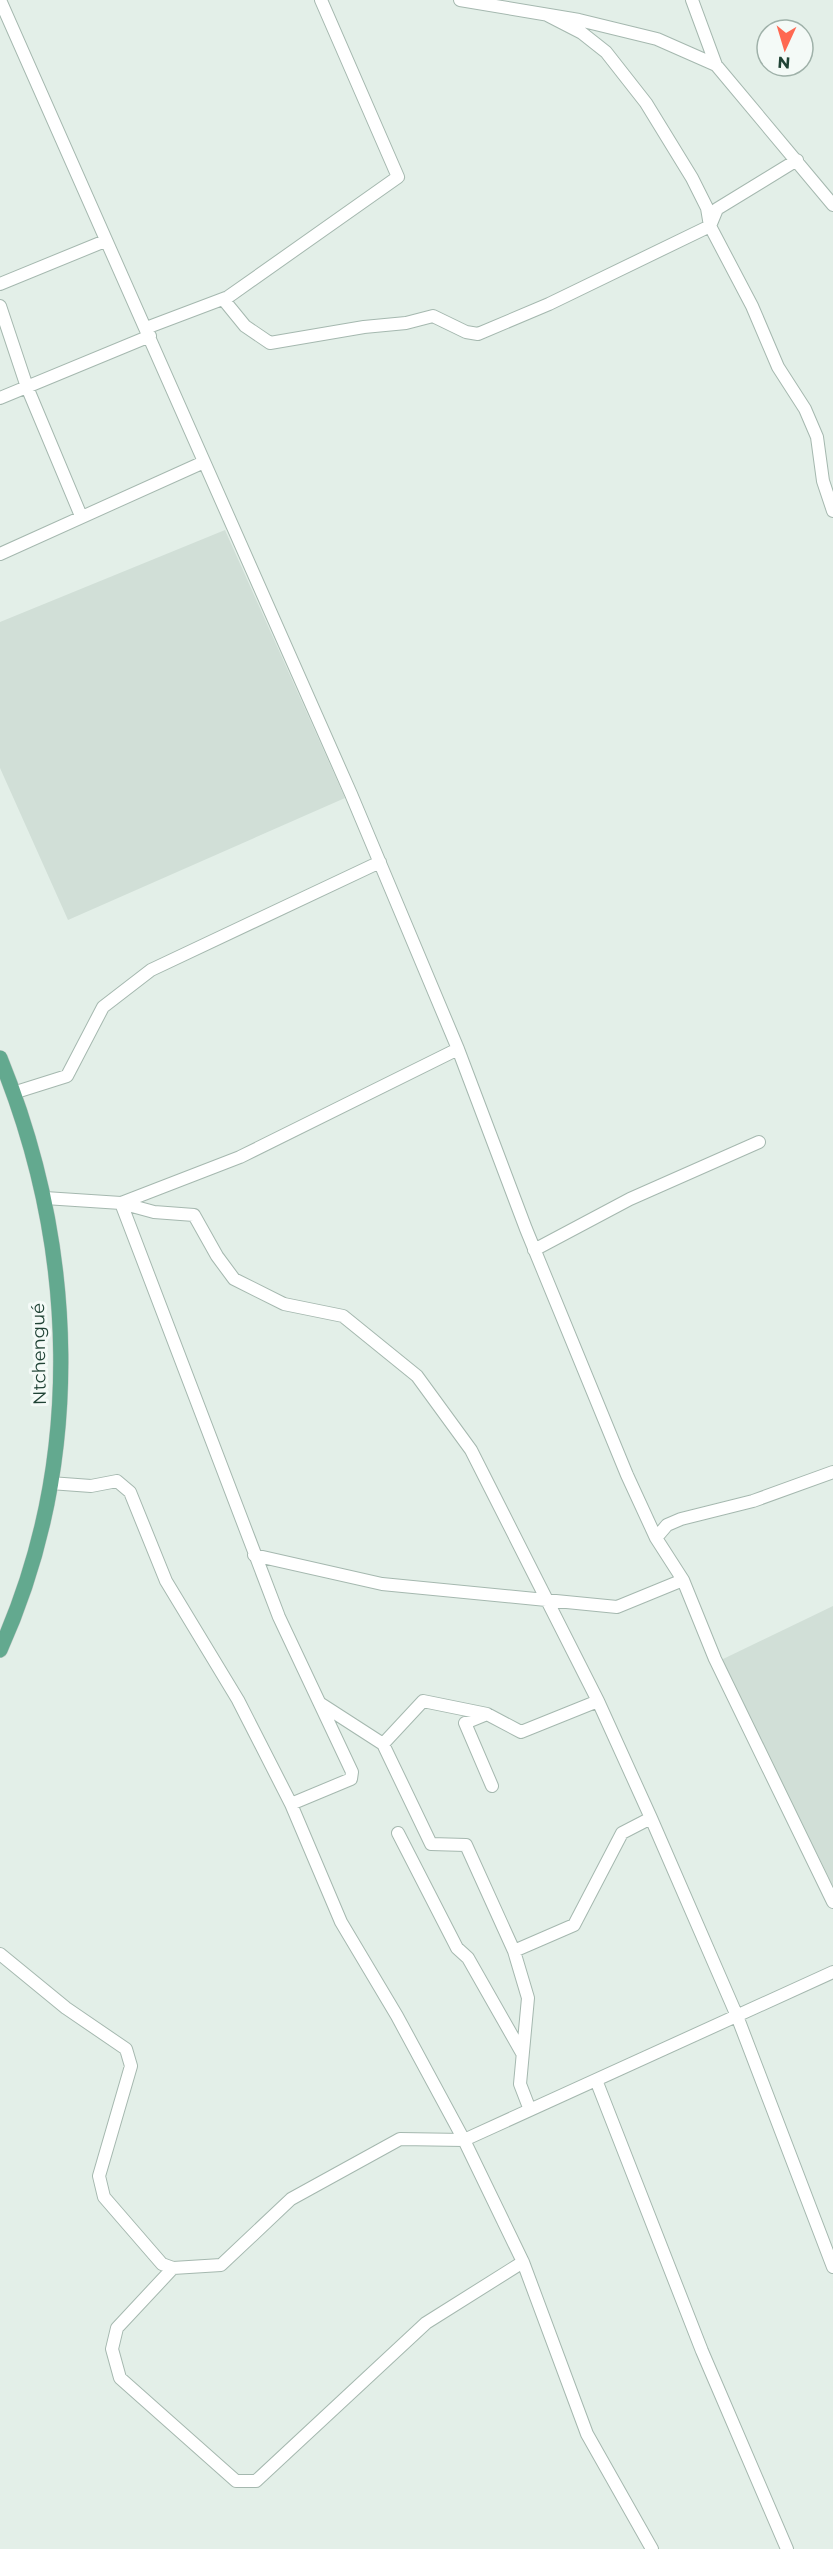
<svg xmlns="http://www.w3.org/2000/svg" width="833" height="2549" font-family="Montserrat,sans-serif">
<rect width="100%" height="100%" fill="#e3efe8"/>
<!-- built -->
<path fill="#d1dfd7" d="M 225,530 L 345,798 L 68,920 L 0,768 L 0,622 Z
M 833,1606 L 833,1886 L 721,1660 Z"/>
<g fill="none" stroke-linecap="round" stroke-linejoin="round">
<!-- minor casing -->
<g stroke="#a5b8af" stroke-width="14">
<path id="minor" d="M 0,0 L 351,794 L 458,1049 L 526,1229 L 627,1475 L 656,1538 L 683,1580 L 715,1659 L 833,1902
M 460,0 L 579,20 L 657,39 L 716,65 L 833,205
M 692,0 L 716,65
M 547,15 L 582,33 L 606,52 L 646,103 L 692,178 L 707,208 L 710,226 L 752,306 L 778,367 L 805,409 L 817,437 L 823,481 L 833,511
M 0,284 L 105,241
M 223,299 L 245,326 L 270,343 L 364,327 L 406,323 L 433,316 L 466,332 L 478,334 L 549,304 L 710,226 L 717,209 L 797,160
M 0,306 L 27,387 L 81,516
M 146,328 L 228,297 L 398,177 L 321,0
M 0,398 L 150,336
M 0,554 L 204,462
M 13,1093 L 67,1076 L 103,1007 L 151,970 L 380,862
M 45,1198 L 121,1203 L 240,1157 L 458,1049
M 121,1203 L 154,1212 L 194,1215 L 217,1256 L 234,1279 L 284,1304 L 343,1316 L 417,1376 L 471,1450 L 598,1701 L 651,1818 L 737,2016 L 833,2267
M 121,1203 L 279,1617 L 352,1772 L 351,1779 L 291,1804
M 534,1250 L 630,1199 L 759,1142
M 50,1483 L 91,1486 L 117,1481 L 130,1492 L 166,1581 L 238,1700 L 291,1804 L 341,1922 L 397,2016 L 464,2140 L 523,2262 L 587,2434 L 652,2549
M 656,1538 L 667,1525 L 681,1519 L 753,1501 L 833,1472
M 254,1555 L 382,1584 L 617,1607 L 683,1580
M 321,1704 L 383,1744 L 431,1844 L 466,1845 L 514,1951 L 528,1998 L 520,2084 L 530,2110
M 383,1744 L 423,1701 L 487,1714
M 492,1786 L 465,1723 L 487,1714 L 521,1732 L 598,1701
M 398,1833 L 457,1948 L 468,1958 L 522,2053
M 514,1951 L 574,1925 L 622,1833 L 651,1818
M 0,1954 L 66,2008 L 126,2049 L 131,2066 L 99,2176 L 104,2197 L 162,2264 L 173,2268 L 221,2265 L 291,2199 L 400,2139 L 464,2140 L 833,1972
M 596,2080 L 702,2351 L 787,2549
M 173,2268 L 117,2328 L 112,2349 L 120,2378 L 236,2481 L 256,2481 L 426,2323 L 523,2262"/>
</g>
<!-- major casing -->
<g stroke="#c1cac6" stroke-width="16">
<path id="major" d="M 0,1058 C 77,1247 85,1461 0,1650"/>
</g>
<!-- minor -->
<use href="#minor" stroke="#fff" stroke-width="12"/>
<!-- major -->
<use href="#major" stroke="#63a98f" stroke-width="15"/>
</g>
<g text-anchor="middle" stroke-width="6" stroke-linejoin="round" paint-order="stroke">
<!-- street labels -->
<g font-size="18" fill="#204335" stroke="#f4faf7">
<text transform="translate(39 1354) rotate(-91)" y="6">Ntchengué</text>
</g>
</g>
<!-- north arrow -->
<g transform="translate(785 48) rotate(184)"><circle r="28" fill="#f4faf7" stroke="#9fb1a9" stroke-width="1.5"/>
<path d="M0-4.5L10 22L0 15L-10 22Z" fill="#ff6851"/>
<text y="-9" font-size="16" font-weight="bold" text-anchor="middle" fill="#204335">N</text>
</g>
</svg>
